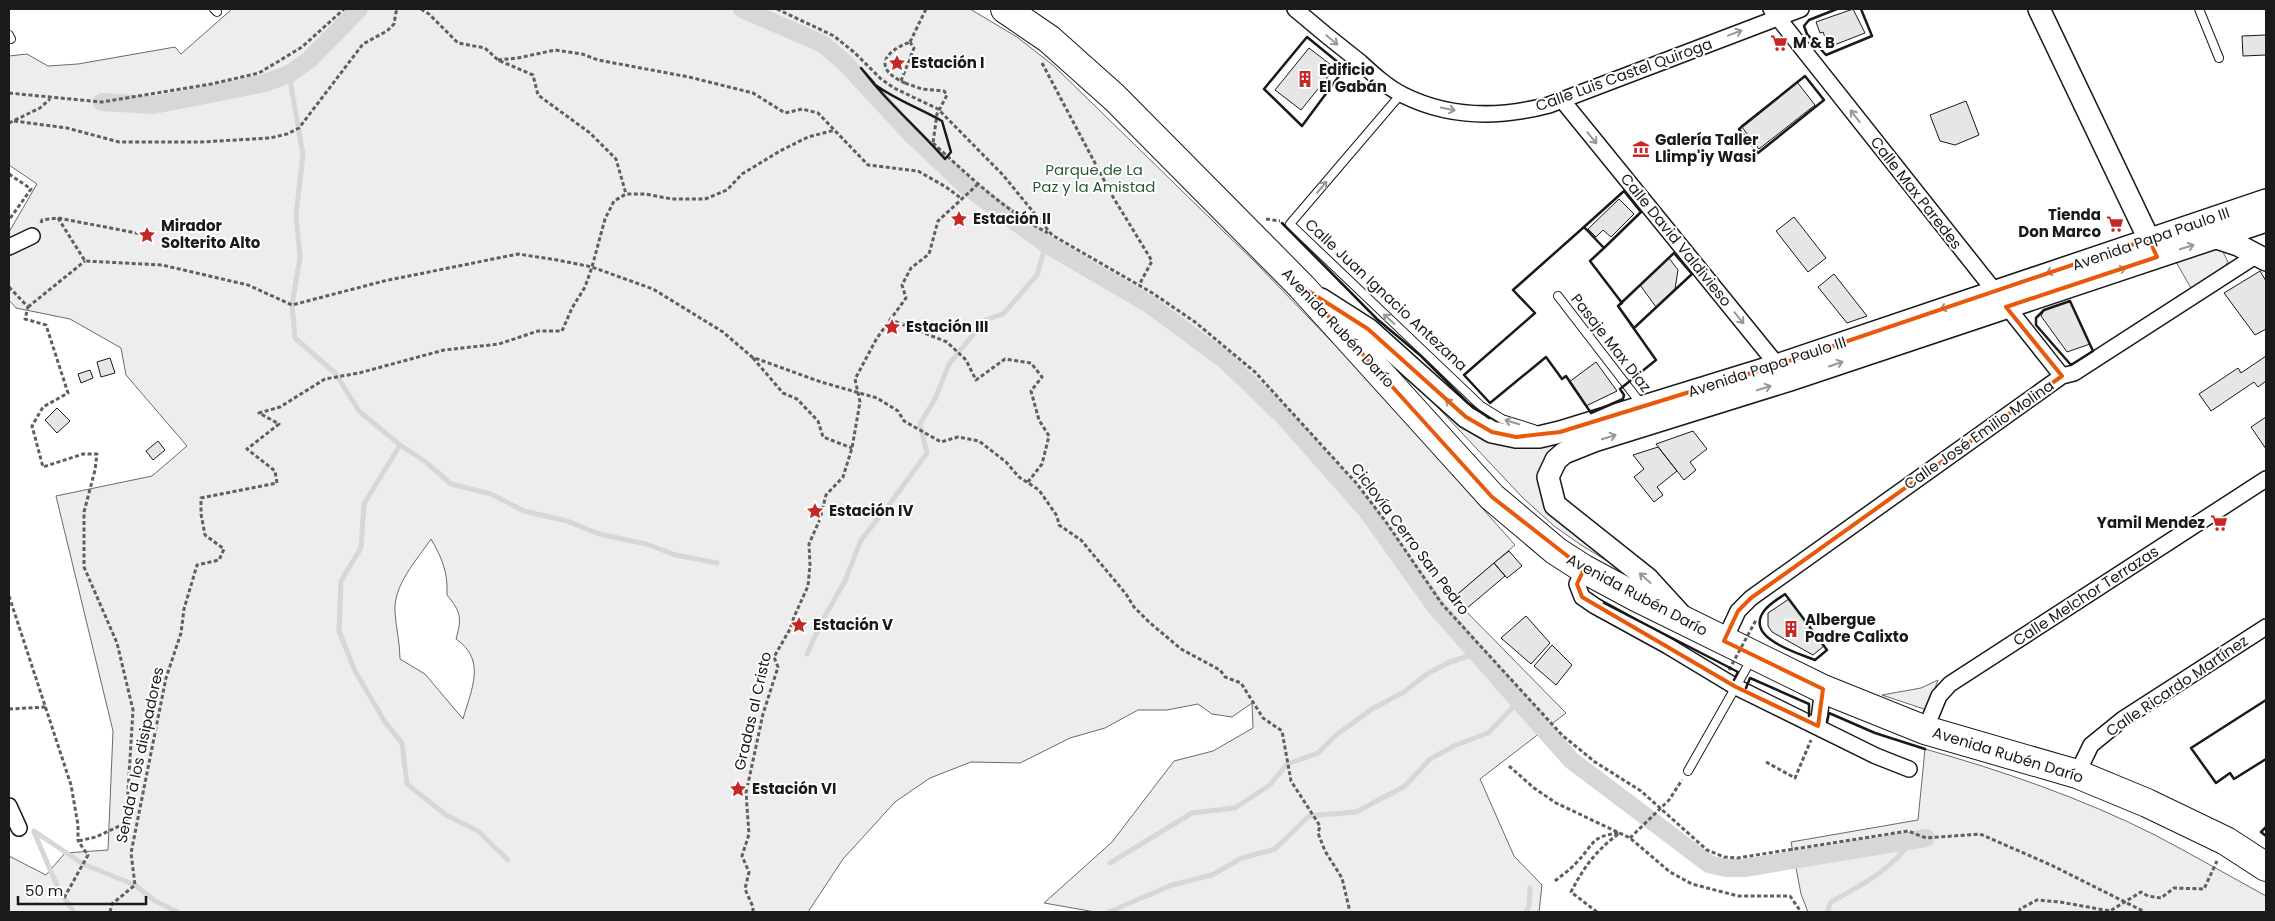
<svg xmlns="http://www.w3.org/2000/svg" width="2275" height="921" font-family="Poppins,sans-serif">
<rect width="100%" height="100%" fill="#fff"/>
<!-- green -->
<path fill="#ededed" stroke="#6a6a6a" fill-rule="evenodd" d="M 232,9 L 970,9 L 1017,37 L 1054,66 L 1256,263 L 1361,372 L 1515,545 L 1453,598 L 1566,713 L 1480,779 L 1514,856 L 1542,885 L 1539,912 L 1095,912 L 1044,903 L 1112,842 L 1174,761 L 1213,751 L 1253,728 L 1252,703 L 1232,717 L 1212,714 L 1198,704 L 1167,710 L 1138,710 L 1105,728 L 1070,738 L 1020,763 L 971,762 L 930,778 L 895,802 L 843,859 L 808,912 L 9,912 L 9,856 L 46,875 L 65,853 L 108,850 L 113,731 L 56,496 L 152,476 L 187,446 L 126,375 L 121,348 L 70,319 L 16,308 L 9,300 L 9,232 L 37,184 L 9,165 L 9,56 L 27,54 L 48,66 L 78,64 L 175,47 L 181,54 ZM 431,539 C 442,558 448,572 447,595 C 461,612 462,618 456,639 C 487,660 471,690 463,719 L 425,674 L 400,659 C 400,642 396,629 395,612 C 393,585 417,560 431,539 Z
M 2212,248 L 2221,248 L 2228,262 L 2222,270 L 2192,290 L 2175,260 Z
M 1382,348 L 1462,422 L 1558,441 L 1576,442 L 1542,478 L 1635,578 L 1581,545 L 1554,526 L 1523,498 Z
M 1938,680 L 1927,710 L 1882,695 L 1921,688 Z
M 1925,749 C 2003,771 2081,798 2153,834 C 2191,854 2228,875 2266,896 L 2266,912 L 1808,912 L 1801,894 L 1791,842 L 1918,820 Z"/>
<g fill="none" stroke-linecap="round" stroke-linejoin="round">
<!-- stream -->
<path stroke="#d7d7d7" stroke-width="5" d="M 289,74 L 303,155 L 296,215 L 300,257 L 292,305 L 295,338 L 335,373 L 359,411 L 400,445 L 427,463 L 451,484 L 491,494 L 524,511 L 567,521 L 599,534 L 646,544 L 676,555 L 717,563
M 400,445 L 364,504 L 361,548 L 341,581 L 339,631 L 355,671 L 385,722 L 402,743 L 407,784 L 446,815 L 478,831 L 508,860
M 807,654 L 822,621 L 845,581 L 861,540 L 891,502 L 927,453 L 920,424 L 935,399 L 949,364 L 985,320 L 1003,314 L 1037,275 L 1046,244
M 34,831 L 83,864 L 135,885 L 155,901 L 178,912
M 34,832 L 59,890 L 74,912
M 1110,863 L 1192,813 L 1235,808 L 1270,785 L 1287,764 L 1318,753 L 1336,735 L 1372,709 L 1404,692 L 1427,674 L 1450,662 L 1475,654
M 1109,912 L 1172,885 L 1212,875 L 1242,858 L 1275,849 L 1309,816 L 1356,812 L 1405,786 L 1430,759 L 1456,745 L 1488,733 L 1518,702
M 1526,912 L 1529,907 L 1530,888
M 1827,912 L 1831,902 C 1864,884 1891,870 1913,839"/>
<!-- canal -->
<path stroke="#d7d7d7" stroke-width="18" d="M 742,9 L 823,44 L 845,63 L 910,133 L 966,186 L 1046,244 L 1149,304 L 1226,361 L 1285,418 L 1368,512 L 1435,606 L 1571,760 L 1709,864 L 1726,868 L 1744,868 L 1926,838
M 102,102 L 154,105 L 265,83 L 289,74 L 309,60 L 359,9"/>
</g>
<!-- building -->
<path fill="#e6e6e6" stroke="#1a1a1a" d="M 1853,9 L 1865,33 L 1829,47 L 1823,32 L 1820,33 L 1816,22 Z
M 2266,35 L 2266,55 L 2243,56 L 2242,36 Z
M 1309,48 L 1335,68 L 1301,110 L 1275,90 Z
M 1797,82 L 1815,105 L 1759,149 L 1741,126 Z
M 1966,101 L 1979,135 L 1955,145 L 1940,141 L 1930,115 Z
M 1619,199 L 1634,214 L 1611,237 L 1603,230 L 1596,237 L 1588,229 Z
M 1794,217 L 1826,258 L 1808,272 L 1776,231 Z
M 1669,258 L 1678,270 L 1675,289 L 1656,307 L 1640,285 Z
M 2260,271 L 2266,281 L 2266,329 L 2255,335 L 2224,293 Z
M 1834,274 L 1867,316 L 1847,323 L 1818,287 Z
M 2070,301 L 2090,344 L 2067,352 L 2041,316 L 2044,310 Z
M 2266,356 L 2266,381 L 2258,387 L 2254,382 L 2211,411 L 2199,394 L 2238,368 L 2241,373 Z
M 110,358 L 115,373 L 101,377 L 97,362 Z
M 1596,362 L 1617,391 L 1586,406 L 1569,382 Z
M 90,370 L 93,378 L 81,383 L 78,374 Z
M 57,408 L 70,421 L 57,433 L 45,420 Z
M 2266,417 L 2266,449 L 2251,427 Z
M 1693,431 L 1707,449 L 1690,462 L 1696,470 L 1684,480 L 1656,444 Z
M 158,441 L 165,450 L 153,460 L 146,451 Z
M 1658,447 L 1677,471 L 1657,487 L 1663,495 L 1654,502 L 1634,477 L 1644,469 L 1633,455 Z
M 1509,551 L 1522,566 L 1507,578 L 1494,563 Z
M 1494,563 L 1505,576 L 1466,609 L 1453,598 Z
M 1789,599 L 1824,646 L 1813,655 L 1772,632 L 1768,626 L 1768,613 Z
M 1526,616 L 1550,643 L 1531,664 L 1501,638 Z
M 1552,645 L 1572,665 L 1556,685 L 1534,666 Z"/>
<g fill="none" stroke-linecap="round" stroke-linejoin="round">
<!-- lane casing -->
<g stroke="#1a1a1a" stroke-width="10">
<path id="lane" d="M 214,9 L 217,12
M 2199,9 L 2219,58
M 9,35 L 11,39
M 1401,94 L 1290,224 L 1481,406 L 1502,419 L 1534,429
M 1558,296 L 1642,405
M 1688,771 L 1751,660"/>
</g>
<!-- street casing -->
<g stroke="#1a1a1a" stroke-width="18">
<path id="street" d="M 1295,9 C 1316,27 1338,45 1360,62 C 1373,74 1387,87 1403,95 C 1449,118 1500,118 1549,105 L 1801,9
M 1771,9 L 2062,376
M 1562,100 L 1783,372
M 9,247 L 32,236
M 1584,569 L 1577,584 L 1582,597 L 1595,606 L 1668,646 L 1736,687 L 1876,756 L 1909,769
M 1724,641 L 1738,611 L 1751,598 L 2062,376 L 2074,373 L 2257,255
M 1818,726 L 1823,689
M 1925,730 L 1939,696 L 1950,684 L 2266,479
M 2077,774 L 2091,745 L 2123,719 L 2266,627
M 9,806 L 19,828"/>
</g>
<!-- secondary casing -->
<g stroke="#1a1a1a" stroke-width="24">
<path id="secondary" d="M 2039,9 L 2155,252
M 2217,238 L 2238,245 L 2266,260
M 1321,299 L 1368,329 L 1466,417 L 1492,432 L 1516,437 L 1539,437 L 1560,432 L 1777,365 L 2266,200
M 1680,614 L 1648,579 L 1555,505 L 1548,477 L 1556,460 L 1564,453 L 1594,441 L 1790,380 L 2266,221"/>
</g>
<!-- highway casing -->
<g stroke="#1a1a1a" stroke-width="30">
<path id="highway" d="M 1005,9 L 1049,39 L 1115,98 L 1302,287 L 1492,497 L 1556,551 L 1584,569 L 1636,597 L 1823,689 L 1925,730 L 2077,774 L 2147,803 L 2226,841 L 2266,867"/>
</g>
<!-- path -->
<path stroke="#5f5f5f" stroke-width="3" stroke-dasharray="4 2.5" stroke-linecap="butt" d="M 421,9 L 429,14 L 458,43 L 485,48 L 498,60 L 533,75 L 538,95 L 590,133 L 616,159 L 626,194
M 777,9 L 834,36 L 855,53 L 881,79 L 894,88 L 938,109 L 1003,175 L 1052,235 L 1154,294 L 1195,322 L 1255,372 L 1357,484 L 1386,522 L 1442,604 L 1562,735 L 1595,762 L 1641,791 L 1707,850 L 1724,857 L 1737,858 L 1908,831 L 1926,838 L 1980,834 L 2051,865 L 2145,912
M 910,42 L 926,9
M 498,60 L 518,58 L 555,50 L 582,54 L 598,60 L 689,77 L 753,93 L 785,113 L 802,109 L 818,113 L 868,165 L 918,171 L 946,187 L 962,199
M 1042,63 L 1113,197 L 1152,261 L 1139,285
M 901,81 L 914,48 L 910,42
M 905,83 C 873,69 883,52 910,42
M 9,93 L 102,102 L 211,84 L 259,73 L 302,47 L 344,9
M 14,121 L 67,128 L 119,142 L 202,142 L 270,138 L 287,134 L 299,128 L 363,44 L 387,31 L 394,24 L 396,12 L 399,9
M 9,123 L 40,108 L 50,99
M 933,143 C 969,176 1005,211 1048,233
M 9,174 L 31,189 L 9,220
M 58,218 L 85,261 L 162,265 L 248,285 L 292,305 L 384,281 L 518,254 L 557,260 L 592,267 L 653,289 L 723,332 L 752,357 L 821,382 L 877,398 L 898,411 L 904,421 L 941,442 L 958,437 L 979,441 L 1006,462 L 1019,477 L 1039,490 L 1057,516 L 1059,525 L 1081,540 L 1126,594 L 1134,607 L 1149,622 L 1181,649 L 1220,670 L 1225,677 L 1241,683 L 1263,718 L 1282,731 L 1291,781 L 1320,826 L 1318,833 L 1325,851 L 1342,878 L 1350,912
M 1266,219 L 1280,221
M 41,223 L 42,220 L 58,218 L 147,235
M 9,287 L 28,307 L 25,319 L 46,325 L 68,393 L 43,407 L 32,426 L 43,467 L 83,454 L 97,454 L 95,470 L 84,512 L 84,567 L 117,643 L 133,710 L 126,823 L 96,837 L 78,841
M 28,307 L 85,261
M 889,319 L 947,342 L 966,360 L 976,380 L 1005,359 L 1031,363 L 1042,377 L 1031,391 L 1039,420 L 1049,436 L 1042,464 L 1028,482
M 753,358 L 783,393 L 797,399 L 818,421 L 823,437 L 852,448
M 9,596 L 71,785 L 78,825 L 78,841
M 9,709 L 46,707
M 1766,762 L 1795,778 L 1811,740
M 1509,766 L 1534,788 L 1556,803 L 1630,838 L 1670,872 L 1692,884 L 1738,896 L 1790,896 L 1801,912
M 1630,838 L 1669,800 L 1682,780
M 1555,881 C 1562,875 1570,870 1576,863 C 1594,845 1590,836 1619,833
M 64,898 L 88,855 L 78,841
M 110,912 L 112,904 L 135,885 L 131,853 L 166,678 L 181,633 L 184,609 L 197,565 L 219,560 L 224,549 L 205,535 L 201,514 L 201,498 L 277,483 L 275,471 L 247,449 L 279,424 L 259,413 L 280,407 L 325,379 L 359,373 L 444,350 L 499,344 L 538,331 L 562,331 L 572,308 L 585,287 L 592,267 L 605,219 L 614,201 L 626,194 L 645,194 L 672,199 L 705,199 L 727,190 L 742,174 L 780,151 L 808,137 L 835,130
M 753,912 L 753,907 L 745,889 L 749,872 L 742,856 L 749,834 L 746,793 L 763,714 L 778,667 L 774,657 L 790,629 L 794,617 L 808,586 L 810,565 L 809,544 L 820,519 L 826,495 L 843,477 L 852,448 L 860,402 L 855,379 L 877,338 L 906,298 L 902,285 L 911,268 L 929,254 L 938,221 L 978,184
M 1597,912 L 1571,892 C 1583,868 1598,848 1620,833
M 2020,912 L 2020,909 L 2037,900 L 2060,902 L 2110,911 L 2141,892 L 2148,896 L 2161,898 L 2174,888 L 2204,889 L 2217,861"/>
<!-- lane -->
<use href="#lane" stroke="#fff" stroke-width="8"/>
<!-- street -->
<use href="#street" stroke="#fff" stroke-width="15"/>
<!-- secondary -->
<use href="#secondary" stroke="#fff" stroke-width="21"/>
<!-- highway -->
<use href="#highway" stroke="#fff" stroke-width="28"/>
<!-- path-bridge -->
<path stroke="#5f5f5f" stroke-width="3" stroke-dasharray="4 2.5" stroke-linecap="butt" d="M 905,83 L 922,89 L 944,91 L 947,95 L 937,114 L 933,143
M 1729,670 L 1756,620"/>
<!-- wall -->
<path stroke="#1a1a1a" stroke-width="2.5" d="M 1837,9 L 1809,20 L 1804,26 L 1807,34 L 1826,55 L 1872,36 L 1861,9
M 1307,37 L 1345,68 L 1302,126 L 1264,89 Z
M 861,68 L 874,84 L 874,83 Z
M 1805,76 L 1824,100 L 1758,153 L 1739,129 Z
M 874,84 C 894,99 919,108 942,121 L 951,152 L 945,159 C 922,133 897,111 874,84 Z
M 1624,191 L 1641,212 L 1604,248 L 1584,227 Z
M 1282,223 L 1377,319 L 1421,356 L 1468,403 L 1489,418
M 1584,227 L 1604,248 L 1590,261 L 1622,303 L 1618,306 L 1656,360 L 1620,389 L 1624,395 L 1623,399 L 1591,413 L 1566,376 L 1562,379 L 1546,357 L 1490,403 L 1464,375 L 1535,313 L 1513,290 Z
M 1674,253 L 1692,274 L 1634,328 L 1618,306 Z
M 2070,301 L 2093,351 L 2071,365 L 2036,325 L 2036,318 L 2044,310 Z
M 1785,594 L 1827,650 L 1815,660 C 1798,653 1744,638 1764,611 C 1769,604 1778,599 1785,594 Z
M 1604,603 L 1738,672 L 1734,680
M 1746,688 L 1750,678 L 1809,704 L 1809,716
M 2266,700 L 2191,748 L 2216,783 L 2230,773 L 2234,779 L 2266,759
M 1827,722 L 1829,713 L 1875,733 L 1925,749
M 2266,827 L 2261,832 L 2266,836"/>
</g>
<!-- one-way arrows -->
<defs><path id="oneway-shaft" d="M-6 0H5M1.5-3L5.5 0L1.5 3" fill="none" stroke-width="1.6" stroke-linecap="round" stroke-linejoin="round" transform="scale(1.25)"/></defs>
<g stroke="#989898">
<use href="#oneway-shaft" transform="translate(1735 33) rotate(-21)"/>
<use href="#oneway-shaft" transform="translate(1332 40) rotate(40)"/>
<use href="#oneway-shaft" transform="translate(1448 109) rotate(12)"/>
<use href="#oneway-shaft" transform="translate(1855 116) rotate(-128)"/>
<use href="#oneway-shaft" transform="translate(1592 138) rotate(51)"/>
<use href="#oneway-shaft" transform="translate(1322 187) rotate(-50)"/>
<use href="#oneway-shaft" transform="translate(2187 247) rotate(-17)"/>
<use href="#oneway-shaft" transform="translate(2119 270) rotate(-18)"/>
<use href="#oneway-shaft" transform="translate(2053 271) rotate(161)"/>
<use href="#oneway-shaft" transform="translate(1947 307) rotate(161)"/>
<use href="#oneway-shaft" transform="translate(1739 318) rotate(51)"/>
<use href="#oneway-shaft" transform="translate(1389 319) rotate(-138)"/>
<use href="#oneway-shaft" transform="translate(1836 364) rotate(-19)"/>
<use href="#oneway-shaft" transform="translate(1764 388) rotate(-17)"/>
<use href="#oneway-shaft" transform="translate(1451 404) rotate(-137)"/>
<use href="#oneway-shaft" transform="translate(1512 422) rotate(-163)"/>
<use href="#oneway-shaft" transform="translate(1609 437) rotate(-17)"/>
<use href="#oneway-shaft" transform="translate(1645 578) rotate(-139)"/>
</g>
<!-- marked area -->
<path fill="none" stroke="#e8590c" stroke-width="4" stroke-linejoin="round" d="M 2149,239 L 2157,257 L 2006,307 L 2062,376 L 1751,598 L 1738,611 L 1724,641 L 1823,689 L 1818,726 L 1736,687 L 1582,597 L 1577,584 L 1584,569 L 1492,497 L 1302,287 L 1368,329 L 1466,417 L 1492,432 L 1516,437 L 1560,432 L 1777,365 Z"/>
<!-- icons -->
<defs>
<g id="supermarket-bare" transform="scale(1.35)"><path d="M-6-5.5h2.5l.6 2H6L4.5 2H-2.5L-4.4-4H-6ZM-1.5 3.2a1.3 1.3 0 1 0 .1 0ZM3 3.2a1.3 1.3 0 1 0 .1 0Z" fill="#c62828" stroke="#fff" stroke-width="2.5" paint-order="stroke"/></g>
<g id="sight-bare" transform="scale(1.35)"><path d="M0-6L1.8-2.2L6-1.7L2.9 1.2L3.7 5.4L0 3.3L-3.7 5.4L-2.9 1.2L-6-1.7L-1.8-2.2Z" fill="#c62828" stroke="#fff" stroke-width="2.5" paint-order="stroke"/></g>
<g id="building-bare" transform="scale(1.35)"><path d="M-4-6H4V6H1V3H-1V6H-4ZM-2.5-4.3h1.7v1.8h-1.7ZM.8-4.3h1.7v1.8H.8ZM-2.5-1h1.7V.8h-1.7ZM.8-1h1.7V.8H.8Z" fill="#c62828" stroke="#fff" stroke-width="2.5" paint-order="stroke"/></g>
<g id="museum-bare" transform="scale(1.35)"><path d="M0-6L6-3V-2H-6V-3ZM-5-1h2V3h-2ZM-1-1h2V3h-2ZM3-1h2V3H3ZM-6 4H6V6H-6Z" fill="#c62828" stroke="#fff" stroke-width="2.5" paint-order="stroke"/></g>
</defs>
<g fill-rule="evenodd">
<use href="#supermarket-bare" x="1779" y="43"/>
<use href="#sight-bare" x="897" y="63"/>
<use href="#building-bare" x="1305" y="79"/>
<use href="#museum-bare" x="1641" y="149"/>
<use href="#sight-bare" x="959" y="219"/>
<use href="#supermarket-bare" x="2115" y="224"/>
<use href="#sight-bare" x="147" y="235"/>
<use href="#sight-bare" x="892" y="327"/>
<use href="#sight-bare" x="815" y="511"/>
<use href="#supermarket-bare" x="2219" y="523"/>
<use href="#sight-bare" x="799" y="625"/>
<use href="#building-bare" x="1791" y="629"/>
<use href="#sight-bare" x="738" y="789"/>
</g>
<g text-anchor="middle" stroke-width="4" stroke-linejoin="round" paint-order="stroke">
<!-- poi labels -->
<g font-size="15" font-weight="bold" fill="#1a1a1a" stroke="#fff" text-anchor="start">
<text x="1793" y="48">M &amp; B</text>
<text x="911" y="68">Estación I</text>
<text x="1319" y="75">Edificio<tspan x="1319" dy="17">El Gabán</tspan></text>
<text x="1655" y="145">Galería Taller<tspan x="1655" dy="17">Llimp'iy Wasi</tspan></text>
<text x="2101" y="220" text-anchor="end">Tienda<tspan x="2101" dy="17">Don Marco</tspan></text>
<text x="973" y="224">Estación II</text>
<text x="161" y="231">Mirador<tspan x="161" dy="17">Solterito Alto</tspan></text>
<text x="906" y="332">Estación III</text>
<text x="829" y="516">Estación IV</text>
<text x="2205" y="528" text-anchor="end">Yamil Mendez</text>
<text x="1805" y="625">Albergue<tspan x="1805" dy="17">Padre Calixto</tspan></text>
<text x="813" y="630">Estación V</text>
<text x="752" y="794">Estación VI</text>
</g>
<!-- street labels -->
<g font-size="15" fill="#1a1a1a" stroke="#fff">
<text transform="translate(1624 75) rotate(-20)" y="5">Calle Luis Castel Quiroga</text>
<text transform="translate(1916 193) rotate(52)" y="5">Calle Max Paredes</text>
<text transform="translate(2151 239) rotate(-19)" y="5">Avenida Papa Paulo III</text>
<text transform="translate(1676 240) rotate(51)" y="5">Calle David Valdivieso</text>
<text transform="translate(1386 295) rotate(43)" y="5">Calle Juan Ignacio Antezana</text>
<text transform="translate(1338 328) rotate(47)" y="5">Avenida Rubén Darío</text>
<text transform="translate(1611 343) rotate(52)" y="5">Pasaje Max Diaz</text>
<text transform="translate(1767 367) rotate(-18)" y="5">Avenida Papa Paulo III</text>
<text transform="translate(1979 435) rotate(-35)" y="5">Calle José Emilio Molina</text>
<text transform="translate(1410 539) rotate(53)" y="5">Ciclovía Cerro San Pedro</text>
<text transform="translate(1637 595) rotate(28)" y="5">Avenida Rubén Darío</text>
<text transform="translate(2086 596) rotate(-33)" y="5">Calle Melchor Terrazas</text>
<text transform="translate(2177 686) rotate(-34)" y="5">Calle Ricardo Martínez</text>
<text transform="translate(753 711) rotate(-77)" y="5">Gradas al Cristo</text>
<text transform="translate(140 755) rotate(-78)" y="5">Senda a los disipadores</text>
<text transform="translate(2008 755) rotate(17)" y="5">Avenida Rubén Darío</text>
</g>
<!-- park labels -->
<g font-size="15" fill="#2b5a34" stroke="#fff">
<text x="1094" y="175">Parque de La<tspan x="1094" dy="17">Paz y la Amistad</tspan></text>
</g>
</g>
<!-- border -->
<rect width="2275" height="921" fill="none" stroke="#1a1a1a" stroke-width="20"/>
<!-- scale -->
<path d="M18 896v8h128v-8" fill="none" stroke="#1a1a1a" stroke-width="2.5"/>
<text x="25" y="896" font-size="15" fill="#1a1a1a" stroke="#ffffff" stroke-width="4" paint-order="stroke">50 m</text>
</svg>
